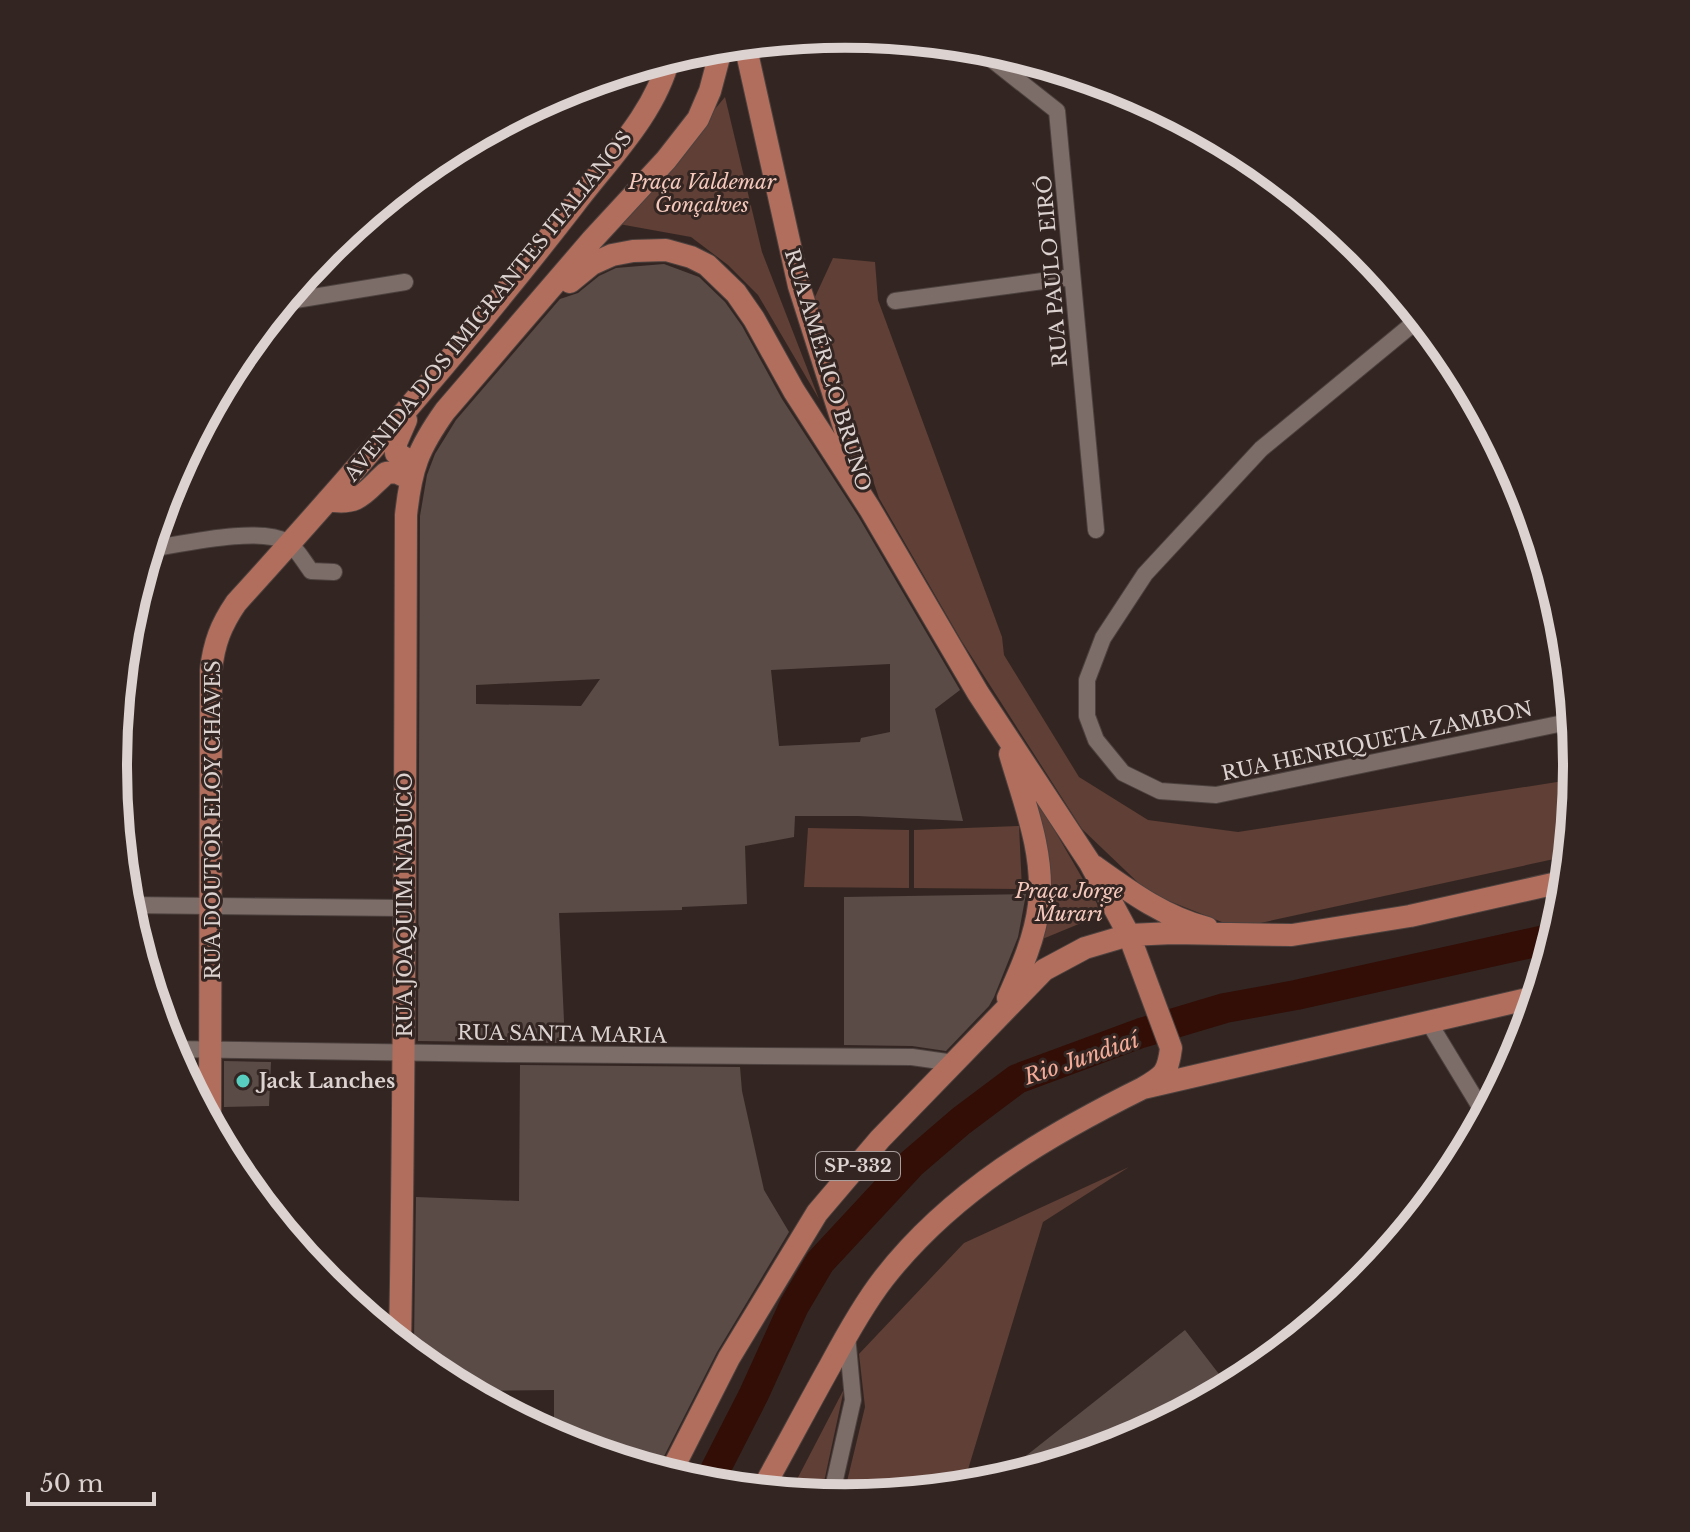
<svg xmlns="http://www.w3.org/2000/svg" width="1690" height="1532" font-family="'Libre Baskerville',serif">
<rect width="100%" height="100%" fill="#332622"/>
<!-- green -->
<path fill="#603f36" d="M 725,97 L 762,252 L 819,399 L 758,295 L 728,265 L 691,237 L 619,224 Z
M 833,258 L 875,262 L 878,300 L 1002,637 L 1004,655 L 1079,777 L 1148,820 L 1238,832 L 1576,779 L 1568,856 L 1237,928 L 1149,893 L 1082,829 L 961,640 L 879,498 L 819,323 L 815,297 Z
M 1033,793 L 1103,914 L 1040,940 Z
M 1019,826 L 1022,889 L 914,888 L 914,830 Z
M 808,828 L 909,830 L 909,888 L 804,887 Z
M 1129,1167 L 1043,1222 L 963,1486 L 843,1498 L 865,1407 L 859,1354 L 964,1243 Z
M 844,1389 L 821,1496 L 790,1493 L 792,1489 Z"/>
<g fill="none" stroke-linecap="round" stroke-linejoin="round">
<!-- river -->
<path stroke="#320e06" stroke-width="30" d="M 708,1484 L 754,1394 L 794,1306 L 820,1262 L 911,1164 L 961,1121 L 1017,1079 L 1141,1033 L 1225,1008 L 1296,995 L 1554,938"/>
</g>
<!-- building -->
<path fill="#5a4b47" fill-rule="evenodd" d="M 664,264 L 699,277 L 725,302 L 742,326 L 782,399 L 858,516 L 960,690 L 935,709 L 963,821 L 858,816 L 795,816 L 794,837 L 745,846 L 747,904 L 682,907 L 682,910 L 559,913 L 565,1043 L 418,1041 L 420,516 L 427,475 L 435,454 L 456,420 L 560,299 L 578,293 L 599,276 L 616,268 ZM 890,664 L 890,732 L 861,738 L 860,742 L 779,746 L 771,670 ZM 600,679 L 581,706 L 476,704 L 476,685 Z
M 1026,894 L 1018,937 L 994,997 L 989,1006 L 946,1051 L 912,1046 L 844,1045 L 844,897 Z
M 224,1061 L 271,1062 L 269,1106 L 224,1107 Z
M 520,1065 L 740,1067 L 742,1091 L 764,1190 L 789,1232 L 717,1352 L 657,1470 L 590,1450 L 594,1437 L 558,1439 L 554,1437 L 554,1390 L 469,1391 L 438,1374 L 410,1352 L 414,1343 L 416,1197 L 519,1201 Z
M 1185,1330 L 1229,1387 L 1125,1442 L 993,1482 Z"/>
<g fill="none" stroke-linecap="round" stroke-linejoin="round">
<!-- minor casing -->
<g stroke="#4d423f" stroke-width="18">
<path id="minor" d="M 976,47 L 1057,111 L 1096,530
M 895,301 L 1072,277
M 283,302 L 405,282
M 1420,318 L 1261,449 L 1145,574 L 1103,638 L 1087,680 L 1087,716 L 1096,740 L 1123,773 L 1160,791 L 1216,795 L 1573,721
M 150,549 C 183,544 259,526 287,542 C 297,548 304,562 311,571 L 334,572
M 127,905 L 404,908
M 1428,1021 L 1485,1115
M 170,1049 L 506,1054 L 912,1057 L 954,1063
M 831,1497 L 853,1400 L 847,1335"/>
</g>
<!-- primary casing -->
<g stroke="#4d423f" stroke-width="24">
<path id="primary" d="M 745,44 L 799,286 L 860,477
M 570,282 L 592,264 L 612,255 L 633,251 L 666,250 L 691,257 L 707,265 L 736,293 L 754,319 L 794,391 L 870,509 L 978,693 L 1090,863 L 1129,935 L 1171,1048 C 1168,1073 1164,1076 1143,1088
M 406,420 L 396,443 L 396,453 L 414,463
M 328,500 C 359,506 364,493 386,473 L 396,472 L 410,479
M 1094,866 C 1129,891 1164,917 1207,928
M 1008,998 C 1021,969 1035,938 1039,905 C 1045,854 1024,802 1010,754
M 210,1124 L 211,670 C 214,643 221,625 236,603 C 353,474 468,342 574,205 C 608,160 655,114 669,58
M 400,1343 C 405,1067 405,791 406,515 C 411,468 418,449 445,411 L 592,240 L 666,160 L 698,119 L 710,91 L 722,46
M 670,1474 L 729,1358 L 817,1213 L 880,1139 L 1044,970 L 1085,948 L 1129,935 L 1173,933 L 1292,935 L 1410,916 L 1566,881
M 762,1490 C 785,1449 807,1407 830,1366 C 846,1336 863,1305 884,1278 C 952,1191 1046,1136 1143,1088 L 1536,997"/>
</g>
<!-- minor -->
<use href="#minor" stroke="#7d6d69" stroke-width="16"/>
<!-- primary -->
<use href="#primary" stroke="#b26e5d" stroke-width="22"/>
</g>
<!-- markers -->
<circle fill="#58cec0" stroke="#332622" stroke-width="3" cx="243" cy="1081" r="8"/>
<g text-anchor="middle" stroke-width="6" stroke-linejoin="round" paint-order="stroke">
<!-- shield labels -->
<rect fill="#332622" stroke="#a99e9c" stroke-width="2" x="816" y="1152" width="84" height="28" rx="6"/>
<g font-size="18" font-weight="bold" fill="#dcd2d0">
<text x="858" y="1172">SP-332</text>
</g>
<!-- park labels -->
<g font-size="20" font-style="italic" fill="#f5c8bc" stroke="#332622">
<text x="702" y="189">Praça Valdemar<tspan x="702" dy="23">Gonçalves</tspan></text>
<text x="1069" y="898">Praça Jorge<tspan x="1069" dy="23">Murari</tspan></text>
</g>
<!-- street labels -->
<g font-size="20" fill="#dcd2d0" stroke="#332622">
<text transform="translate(1052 271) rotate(-95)" y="7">RUA PAULO EIRÓ</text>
<text transform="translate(488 306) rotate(-51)" y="7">AVENIDA DOS IMIGRANTES ITALIANOS</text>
<text transform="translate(828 370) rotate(73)" y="7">RUA AMÉRICO BRUNO</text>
<text transform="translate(1377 741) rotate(-12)" y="7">RUA HENRIQUETA ZAMBON</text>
<text transform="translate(213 820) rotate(-90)" y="7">RUA DOUTOR ELOY CHAVES</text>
<text transform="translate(405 905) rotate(-90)" y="7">RUA JOAQUIM NABUCO</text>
<text transform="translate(562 1034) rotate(1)" y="7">RUA SANTA MARIA</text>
</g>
<!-- poi labels -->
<g font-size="20" font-weight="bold" fill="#dcd2d0" stroke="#332622" text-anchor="start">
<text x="259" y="1088">Jack Lanches</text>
</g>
<!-- water labels -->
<g font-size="22" font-style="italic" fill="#f3aa97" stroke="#332622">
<text transform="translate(1081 1058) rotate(-19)" y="8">Rio Jundiaí</text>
</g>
</g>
<!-- crop -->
<path d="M0 0H1690V1532H0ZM127 766a718 718 0 1 1 1436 0a718 718 0 1 1-1436 0Z" fill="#332622" fill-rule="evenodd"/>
<path fill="none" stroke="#dcd2d0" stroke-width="10" d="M127 766a718 718 0 1 1 1436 0a718 718 0 1 1-1436 0Z"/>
<!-- scale -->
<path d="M28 1492v12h126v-12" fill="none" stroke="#dcd2d0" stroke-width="4"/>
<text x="40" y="1492" font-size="24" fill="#dcd2d0" stroke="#332622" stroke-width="6" paint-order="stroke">50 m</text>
</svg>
